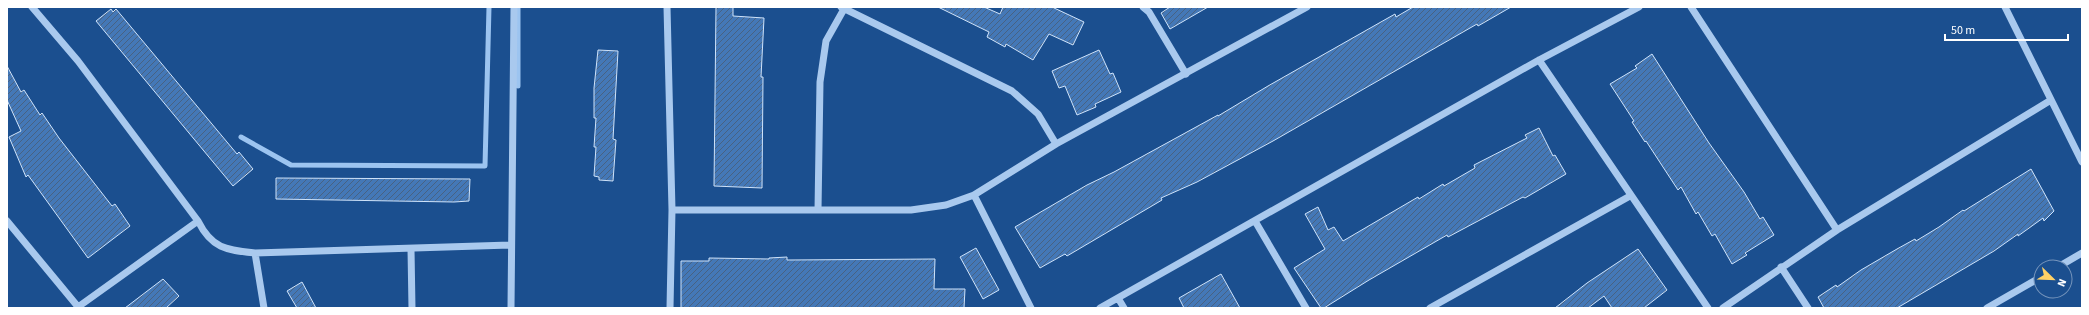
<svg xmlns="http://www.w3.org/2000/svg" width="2089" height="315" font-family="'Source Sans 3',sans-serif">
<defs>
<pattern id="building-hatch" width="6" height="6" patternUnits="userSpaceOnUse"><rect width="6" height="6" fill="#4478b7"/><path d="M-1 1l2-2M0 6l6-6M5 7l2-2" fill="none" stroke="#486282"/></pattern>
</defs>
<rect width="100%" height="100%" fill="#1b4f8f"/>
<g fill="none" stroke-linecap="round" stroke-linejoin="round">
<!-- stream -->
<path stroke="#9cc4f0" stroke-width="5" d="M 518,86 L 518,7
M 241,137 L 291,165 L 485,166 L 489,7"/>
</g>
<!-- building -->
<path fill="url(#building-hatch)" stroke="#cfe3fa" d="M 716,7 L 733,7 L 733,16 L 764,18 L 761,77 L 763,77 L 762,188 L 714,186 Z
M 938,7 L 984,7 L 1000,14 L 1003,7 L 1052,7 L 1084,22 L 1073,45 L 1049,34 L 1033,60 L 1006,44 L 1005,47 L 987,37 L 989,32 Z
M 1170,7 L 1208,7 L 1170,29 L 1161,13 Z
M 1413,7 L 1511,7 L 1478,26 L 1477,24 L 1273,141 L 1197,182 L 1161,198 L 1162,200 L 1067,256 L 1065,254 L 1040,268 L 1015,227 L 1087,185 L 1114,172 L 1218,115 L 1218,116 L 1268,86 L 1395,14 L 1396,17 Z
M 111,9 L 113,12 L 116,9 L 237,154 L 239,152 L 253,169 L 233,186 L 96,21 Z
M 598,50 L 618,51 L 613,139 L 616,140 L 613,181 L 599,180 L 599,177 L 594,176 L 596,147 L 594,147 L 596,118 L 594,118 L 594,88 Z
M 1099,50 L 1110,74 L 1113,73 L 1121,92 L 1095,104 L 1096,107 L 1077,115 L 1065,86 L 1059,88 L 1052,71 Z
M 1652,54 L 1709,143 L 1744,192 L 1760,219 L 1763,217 L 1774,235 L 1745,253 L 1747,255 L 1732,264 L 1715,234 L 1712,236 L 1698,212 L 1696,214 L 1681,187 L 1678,190 L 1646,141 L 1645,142 L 1632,122 L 1634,121 L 1610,84 L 1637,68 L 1635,66 Z
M 7,66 L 21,92 L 24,90 L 40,115 L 42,113 L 59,138 L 112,206 L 115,204 L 130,226 L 88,258 L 28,175 L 26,177 L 9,137 L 21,131 L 7,100 Z
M 1539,128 L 1553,156 L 1555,155 L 1566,174 L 1525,198 L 1523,197 L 1448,237 L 1447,235 L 1369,280 L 1324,308 L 1321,308 L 1294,268 L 1325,249 L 1305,214 L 1318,207 L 1328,230 L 1334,227 L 1343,241 L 1418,197 L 1419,199 L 1443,184 L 1444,186 L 1475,168 L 1474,165 L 1527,138 L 1525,135 Z
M 2031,169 L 2054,211 L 2044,221 L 2043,218 L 2018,236 L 2018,234 L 1994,251 L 1897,308 L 1824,308 L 1818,297 L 1836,285 L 1837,287 L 1861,270 L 1897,249 L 1915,239 L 1916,241 L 1939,227 L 1963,210 L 1964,211 Z
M 276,178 L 470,179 L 469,201 L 454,202 L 276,199 Z
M 976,248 L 999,290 L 983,299 L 960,257 Z
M 1638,249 L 1667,290 L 1644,308 L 1612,308 L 1604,296 L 1588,308 L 1555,308 L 1587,283 Z
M 787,257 L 787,260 L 935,259 L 934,289 L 965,289 L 964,308 L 681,308 L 681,261 L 709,261 L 709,258 L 769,259 L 769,258 Z
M 1221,274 L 1240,308 L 1184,308 L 1179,298 Z
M 163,279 L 179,296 L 166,308 L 125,308 Z
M 302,282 L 316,308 L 297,308 L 287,291 Z"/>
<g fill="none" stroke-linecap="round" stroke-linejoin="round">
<!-- minor -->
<path stroke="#a9c9ee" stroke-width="7" d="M 32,7 L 78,61 L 198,221 C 212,249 227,250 255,253 L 511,245
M 667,7 L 672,210 L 670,308
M 841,7 L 1012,91 L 1038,114 L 1056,144
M 1143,7 L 1149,12 L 1186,74
M 1691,7 L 1837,230
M 2005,7 L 2082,162
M 1539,60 L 1708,308
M 974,195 L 1031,308
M 672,210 L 911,210 L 946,205 L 974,195 L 1056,144 L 1307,7
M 818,210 L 820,82 L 826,41 L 844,9
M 7,221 L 79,308
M 1255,221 L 1306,308
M 411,249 L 412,308
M 255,253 L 264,308
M 1781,267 L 1808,308
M 2058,267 L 2082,253
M 1118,298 L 1124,308
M 78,307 L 198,221
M 511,308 L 514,7
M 1100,308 L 1539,60 L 1639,7
M 1430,308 L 1630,196
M 1723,308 L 1837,230 L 2051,100
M 1987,308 L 2041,277"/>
</g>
<!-- border -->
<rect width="2089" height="315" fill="none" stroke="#ffffff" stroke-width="16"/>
<!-- north arrow -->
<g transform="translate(2053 279) rotate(113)"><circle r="19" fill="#1b4f8f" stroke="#7695bc"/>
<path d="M0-3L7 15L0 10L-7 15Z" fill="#ffd166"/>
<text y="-6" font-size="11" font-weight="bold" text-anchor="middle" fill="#ffffff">N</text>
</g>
<!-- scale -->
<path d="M1945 34v6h123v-6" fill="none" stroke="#ffffff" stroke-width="2"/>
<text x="1951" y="34" font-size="12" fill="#ffffff" stroke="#1b4f8f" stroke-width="3" paint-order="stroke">50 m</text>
</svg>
